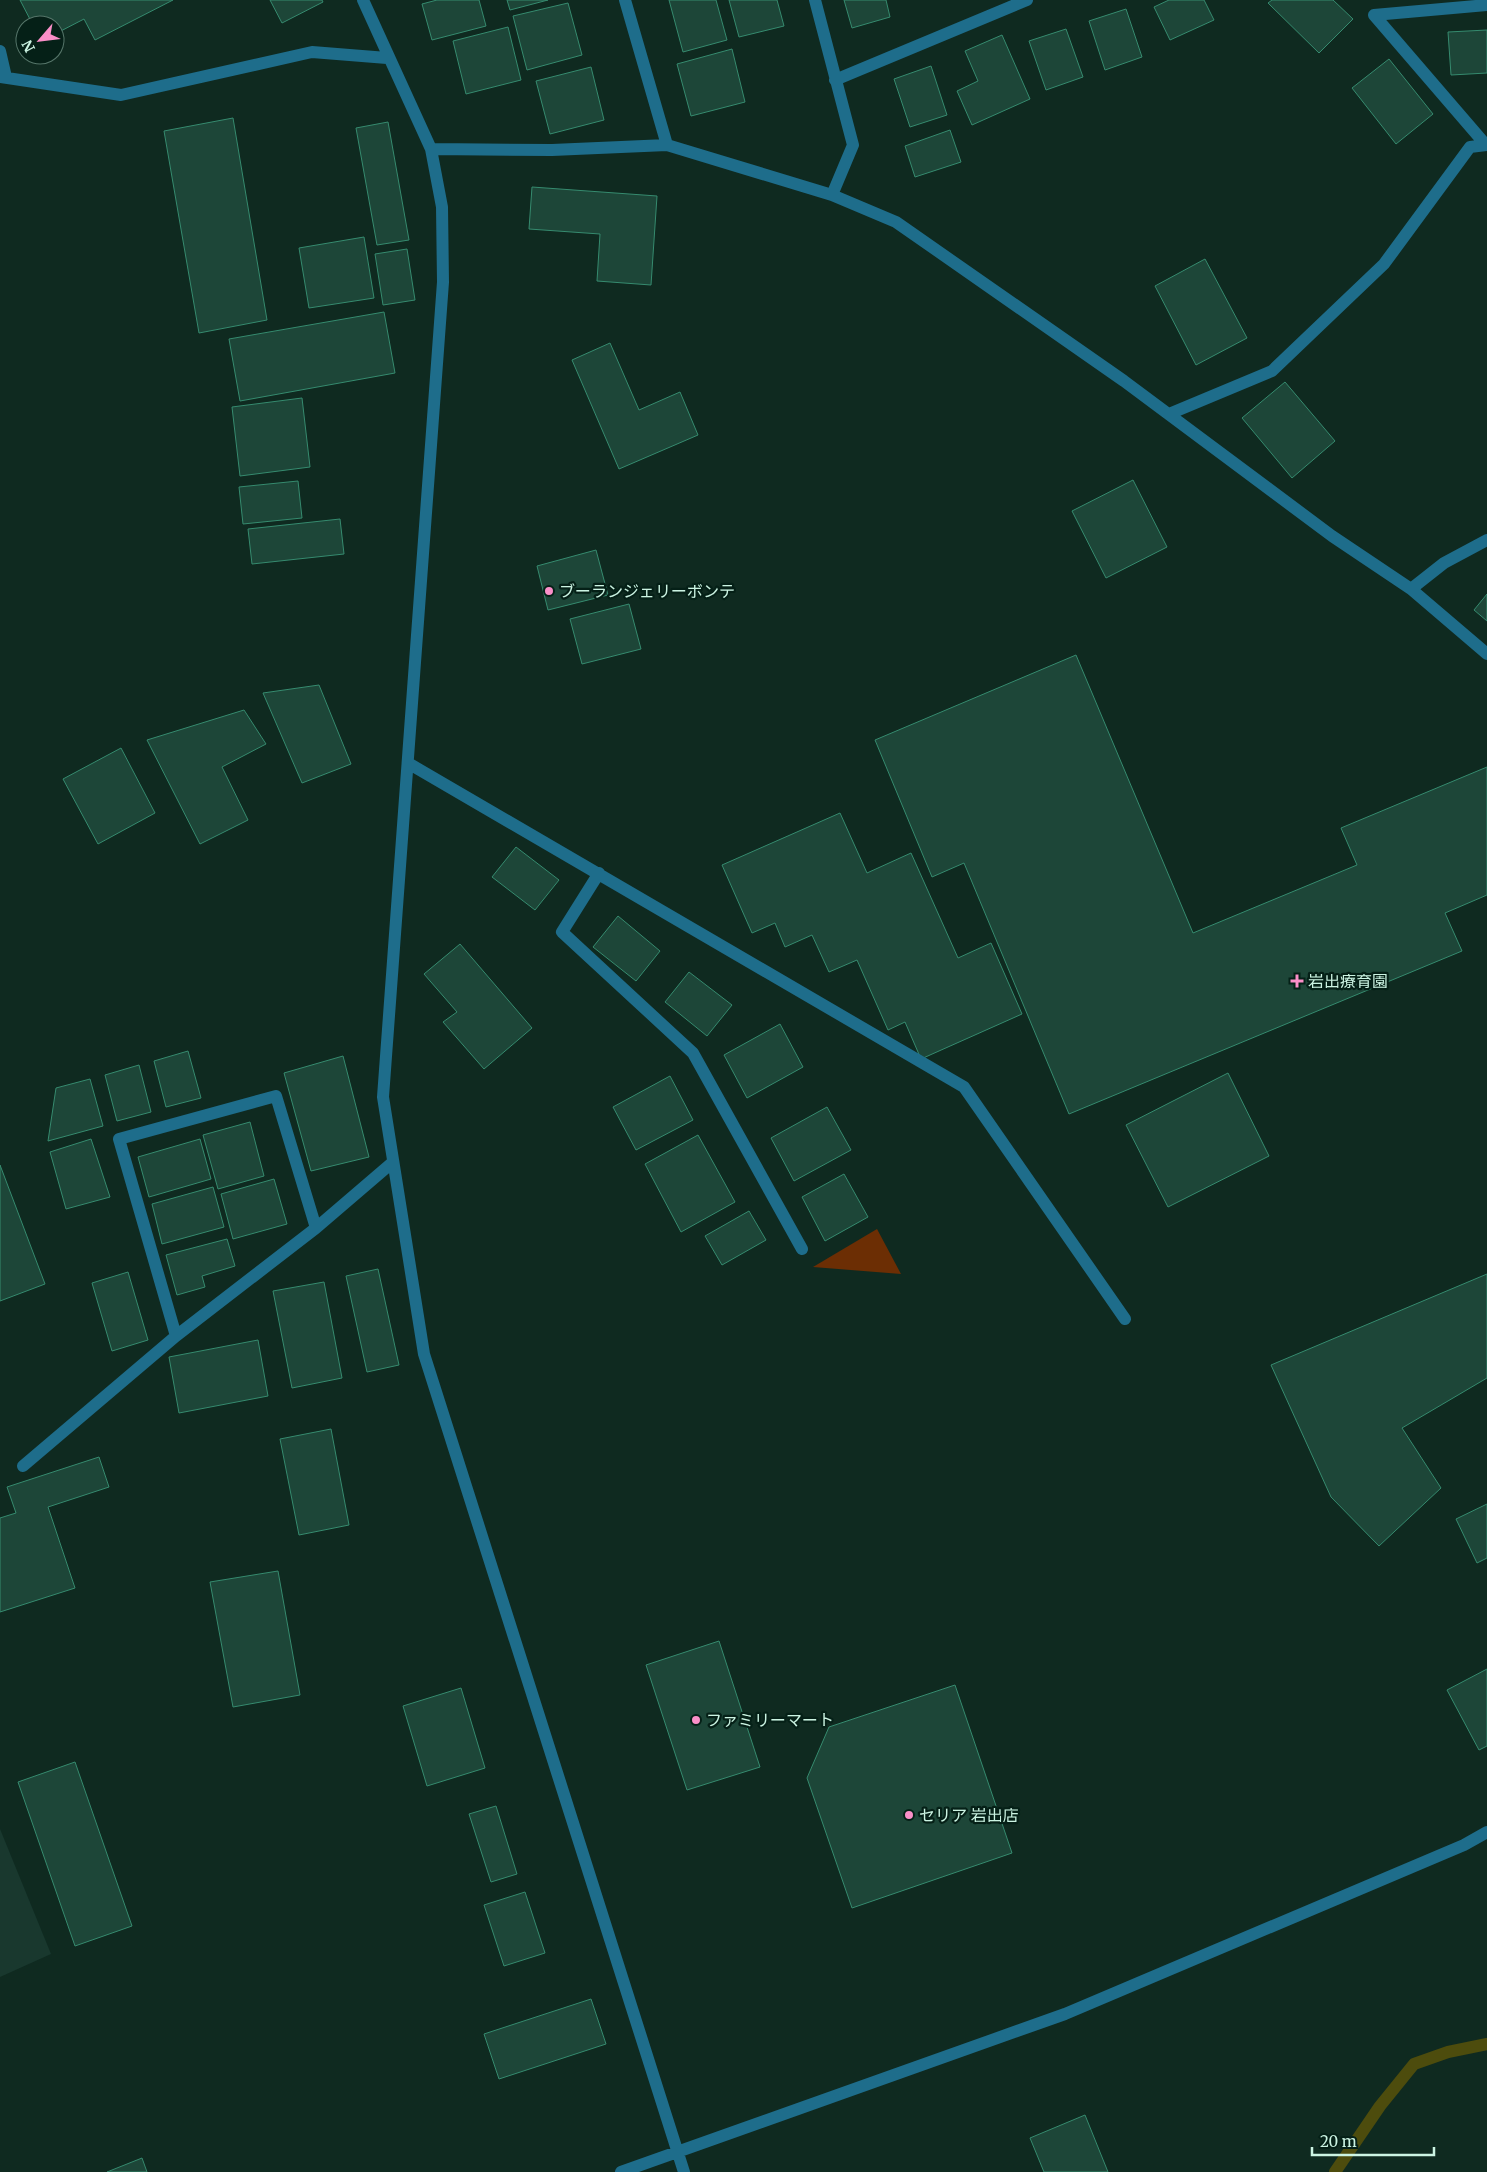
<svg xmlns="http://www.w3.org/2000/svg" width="1487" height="2172" font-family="Merriweather,'Noto Sans JP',serif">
<rect width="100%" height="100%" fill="#0f2a20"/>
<!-- built -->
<path fill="#19382e" d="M 0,1829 L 51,1954 L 0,1977 Z"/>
<!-- green -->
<path fill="#6c2e04" d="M 877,1229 L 901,1274 L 813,1267 Z"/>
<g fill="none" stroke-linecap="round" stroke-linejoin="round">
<!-- stream -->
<path stroke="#4d4c0d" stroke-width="12" d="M 1335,2172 L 1380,2106 L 1414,2064 L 1448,2052 L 1487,2044"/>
</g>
<!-- building -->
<path fill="#1d4638" stroke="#368b6f" d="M 20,0 L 173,0 L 95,40 L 84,19 L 55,34 L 55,25 L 33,25 Z
M 270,0 L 322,0 L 323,2 L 282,23 Z
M 437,0 L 479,0 L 486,26 L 432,40 L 422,4 Z
M 507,0 L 548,0 L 510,10 Z
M 669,0 L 716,0 L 727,40 L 683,52 Z
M 729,0 L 777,0 L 784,26 L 739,37 Z
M 844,0 L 886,0 L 890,17 L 852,28 Z
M 1169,0 L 1204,0 L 1214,20 L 1170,40 L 1154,7 Z
M 1272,0 L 1333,0 L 1353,19 L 1319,53 L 1268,3 Z
M 568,3 L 582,55 L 527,70 L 513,16 Z
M 1126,9 L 1142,57 L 1105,70 L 1089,21 Z
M 508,27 L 521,80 L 466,94 L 453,41 Z
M 1066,29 L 1083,77 L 1046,90 L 1029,41 Z
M 1487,30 L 1487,73 L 1451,75 L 1448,32 Z
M 1002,35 L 1030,99 L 972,125 L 957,91 L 978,81 L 965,51 Z
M 732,49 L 745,102 L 691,116 L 677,64 Z
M 1389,59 L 1433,114 L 1396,144 L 1352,88 Z
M 931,66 L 947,115 L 910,127 L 894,79 Z
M 591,67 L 604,120 L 550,134 L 536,81 Z
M 233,118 L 267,320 L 199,333 L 164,131 Z
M 388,122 L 409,240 L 377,245 L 356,128 Z
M 950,130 L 961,162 L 915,177 L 905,146 Z
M 532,187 L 657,196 L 651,285 L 597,281 L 600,234 L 529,229 Z
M 364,237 L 374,298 L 309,308 L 299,248 Z
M 407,249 L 415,300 L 383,305 L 375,254 Z
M 1205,259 L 1247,338 L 1196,365 L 1155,286 Z
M 384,312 L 395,373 L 240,401 L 229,339 Z
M 610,343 L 639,410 L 680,392 L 698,435 L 619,469 L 572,360 Z
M 1285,382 L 1335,441 L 1292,478 L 1242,418 Z
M 302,398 L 310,467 L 240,476 L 232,407 Z
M 1133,480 L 1167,547 L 1106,578 L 1072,511 Z
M 298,481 L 302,518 L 243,524 L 239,487 Z
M 340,519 L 344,554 L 252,564 L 248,529 Z
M 596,550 L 608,595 L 548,610 L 537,566 Z
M 1487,594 L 1487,621 L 1474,610 Z
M 629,604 L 641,649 L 582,664 L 570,619 Z
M 1076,655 L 1193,933 L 1357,865 L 1341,828 L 1487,767 L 1487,895 L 1445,913 L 1462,951 L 1069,1114 L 964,863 L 932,877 L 875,740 Z
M 319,685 L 351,764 L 302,783 L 263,693 Z
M 244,710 L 266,744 L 222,767 L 248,820 L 200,844 L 147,740 Z
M 121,748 L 155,813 L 98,844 L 63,779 Z
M 840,813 L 867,873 L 911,853 L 958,958 L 991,943 L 1022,1014 L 921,1059 L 905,1022 L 888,1030 L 857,960 L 829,972 L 812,935 L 785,947 L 775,923 L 752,933 L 722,865 Z
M 516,847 L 559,880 L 535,910 L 492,877 Z
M 618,916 L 660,951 L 636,981 L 593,947 Z
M 460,944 L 532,1028 L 484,1069 L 443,1022 L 457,1012 L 424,974 Z
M 689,972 L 732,1005 L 707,1036 L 665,1002 Z
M 780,1024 L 803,1067 L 747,1098 L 724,1055 Z
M 188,1051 L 201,1098 L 166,1107 L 154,1061 Z
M 343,1056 L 369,1157 L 311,1171 L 284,1073 Z
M 139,1065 L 151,1112 L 117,1121 L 105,1075 Z
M 1228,1073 L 1269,1156 L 1168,1207 L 1126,1125 Z
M 670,1076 L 693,1120 L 636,1150 L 613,1107 Z
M 90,1079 L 103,1126 L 48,1141 L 56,1088 Z
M 827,1107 L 851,1150 L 794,1181 L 771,1138 Z
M 250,1122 L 264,1176 L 218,1189 L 203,1135 Z
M 698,1135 L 735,1202 L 681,1232 L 645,1164 Z
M 91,1139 L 110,1197 L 66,1209 L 50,1152 Z
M 200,1139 L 211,1179 L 149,1197 L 138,1157 Z
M 0,1165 L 45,1284 L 0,1301 Z
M 844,1174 L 868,1217 L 825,1241 L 802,1197 Z
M 274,1179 L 287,1224 L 233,1239 L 221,1194 Z
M 213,1187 L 224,1227 L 162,1244 L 152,1204 Z
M 749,1211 L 766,1240 L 722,1265 L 705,1236 Z
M 227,1239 L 235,1266 L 202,1276 L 205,1287 L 177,1295 L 166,1255 Z
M 378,1269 L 399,1365 L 367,1372 L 346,1276 Z
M 128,1272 L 148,1340 L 112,1351 L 92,1283 Z
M 1487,1274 L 1487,1378 L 1402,1428 L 1441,1488 L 1379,1546 L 1331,1497 L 1271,1365 Z
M 324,1282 L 342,1378 L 292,1388 L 273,1291 Z
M 258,1340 L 268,1396 L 179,1413 L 169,1357 Z
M 331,1429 L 349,1525 L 299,1535 L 280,1439 Z
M 99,1457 L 109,1487 L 48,1507 L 75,1588 L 0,1612 L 0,1518 L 16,1513 L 7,1487 Z
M 1487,1504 L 1487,1558 L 1477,1563 L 1456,1519 Z
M 278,1571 L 300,1695 L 233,1707 L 210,1582 Z
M 719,1641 L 760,1767 L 687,1790 L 646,1665 Z
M 1487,1669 L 1487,1746 L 1479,1750 L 1447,1690 Z
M 955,1685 L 1012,1853 L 852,1908 L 807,1778 L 829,1727 Z
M 461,1688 L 485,1768 L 427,1786 L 403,1706 Z
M 75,1762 L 132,1926 L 75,1946 L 18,1782 Z
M 496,1806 L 517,1874 L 491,1882 L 469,1814 Z
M 525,1892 L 545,1953 L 504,1966 L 484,1905 Z
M 591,1999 L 606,2044 L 499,2079 L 484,2034 Z
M 1085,2115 L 1108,2172 L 1044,2172 L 1030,2138 Z
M 142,2158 L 147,2172 L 107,2172 Z"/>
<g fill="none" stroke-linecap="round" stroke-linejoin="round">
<!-- minor -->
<path stroke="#1e6d8b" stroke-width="12" d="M 363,0 L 431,149 L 442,207 L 443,282 L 383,1097 L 424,1354 L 684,2172
M 625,0 L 667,145
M 815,0 L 853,145 L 832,195
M 1374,15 L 1486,145
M 1374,15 L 1487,5
M 0,51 L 6,77
M 0,77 L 121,95 L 312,52 L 387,58
M 835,80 L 1027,0
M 431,149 L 552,150 L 667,145 L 832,195 L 896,222 L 1124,381 L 1332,536 L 1411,589 L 1487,654
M 1169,414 L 1272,371 L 1384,264 L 1470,147 L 1487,145
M 1411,589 L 1444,563 L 1487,540
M 408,763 L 964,1087 L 1125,1319
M 599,873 L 562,932 L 693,1053 L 802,1249
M 176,1336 L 119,1139 L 276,1096 L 316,1228
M 23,1466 L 176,1336 L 316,1228 L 393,1162
M 621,2172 L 1065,2014 L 1464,1845 L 1487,1832"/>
</g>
<!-- markers -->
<g fill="#fa8fc8" stroke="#052017" stroke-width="2">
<circle cx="549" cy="591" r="5"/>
<path d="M1294.5 973.5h5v5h5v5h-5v5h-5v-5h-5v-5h5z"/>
<circle cx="696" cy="1720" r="5"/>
<circle cx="909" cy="1815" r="5"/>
</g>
<g text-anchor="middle" stroke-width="4.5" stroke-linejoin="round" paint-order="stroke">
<!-- poi labels -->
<g font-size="16" fill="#ccf4e3" stroke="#052017" text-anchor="start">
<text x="559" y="597">ブーランジェリーボンテ</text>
<text x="1308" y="987">岩出療育園</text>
<text x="706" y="1726">ファミリーマート</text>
<text x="919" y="1821">セリア 岩出店</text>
</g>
</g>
<!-- north arrow -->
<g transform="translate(40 40) rotate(242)"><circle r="24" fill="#052017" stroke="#557569"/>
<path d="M0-4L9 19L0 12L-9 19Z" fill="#fa8fc8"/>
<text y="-8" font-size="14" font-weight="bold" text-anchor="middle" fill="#ccf4e3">N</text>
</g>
<!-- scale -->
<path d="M1312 2147v8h122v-8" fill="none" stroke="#ccf4e3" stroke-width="2.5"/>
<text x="1320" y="2147" font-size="15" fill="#ccf4e3" stroke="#052017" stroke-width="4" paint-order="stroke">20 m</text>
</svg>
